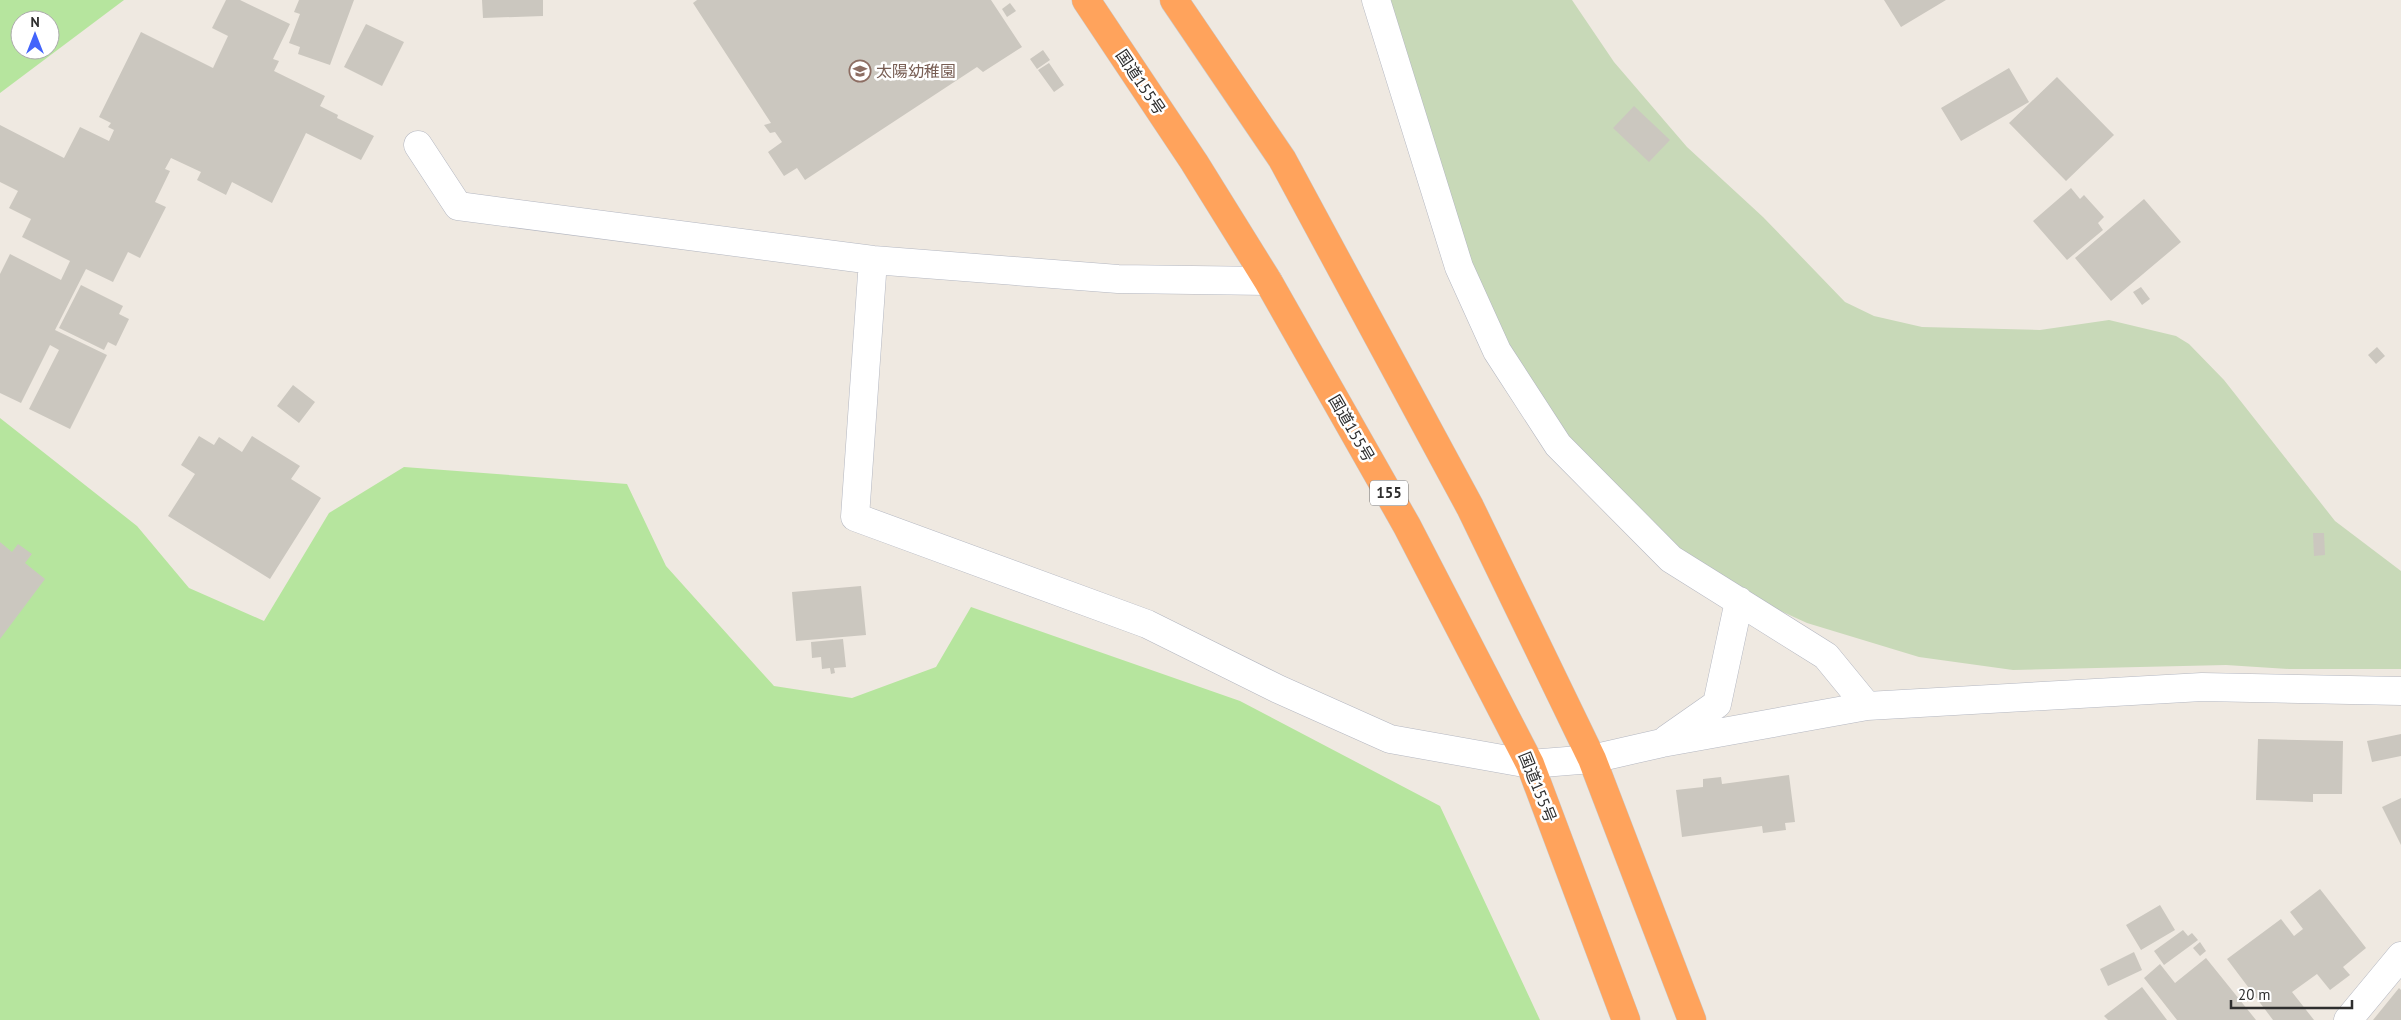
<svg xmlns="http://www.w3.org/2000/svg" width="2401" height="1020" font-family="'PT Sans','Noto Sans JP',sans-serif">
<rect width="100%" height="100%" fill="#efe9e1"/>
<!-- green -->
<path fill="#b6e59e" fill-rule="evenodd" d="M 0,0 L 124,0 L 0,93 ZM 20,20 L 50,20 L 50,50 L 20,50 Z
M 0,418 L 137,526 L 189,588 L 264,621 L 329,513 L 404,467 L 627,484 L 666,566 L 774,686 L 852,698 L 936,667 L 971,607 L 1240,701 L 1440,806 L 1540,1020 L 0,1020 Z"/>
<!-- cemetery -->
<path fill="#c8d9b8" d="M 1380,0 L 1572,0 L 1614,62 L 1687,147 L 1763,217 L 1845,302 L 1874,316 L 1922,327 L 2040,330 L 2109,320 L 2176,336 L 2189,344 L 2224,380 L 2335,521 L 2401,571 L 2401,669 L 2289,669 L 2226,665 L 2013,670 L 1919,657 L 1807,623 L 1746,595 L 1672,546 L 1555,428 L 1481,299 Z"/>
<!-- building -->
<path fill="#cbc7bf" d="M 226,0 L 240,0 L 290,24 L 273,59 L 279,61 L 274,71 L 325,96 L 320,106 L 338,115 L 337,118 L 374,136 L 361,160 L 306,133 L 272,203 L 232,182 L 226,195 L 197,180 L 201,172 L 171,158 L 165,169 L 170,171 L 155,202 L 166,207 L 140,258 L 128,252 L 113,282 L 86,269 L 55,330 L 107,355 L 70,429 L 29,409 L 59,350 L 50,345 L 21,403 L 0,393 L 0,274 L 10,254 L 61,280 L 70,261 L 22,237 L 31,219 L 9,208 L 18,191 L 0,182 L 0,125 L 64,158 L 80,127 L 109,141 L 114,130 L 108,127 L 111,123 L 99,117 L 141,32 L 213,68 L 228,36 L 212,28 Z
M 299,0 L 354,0 L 330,65 L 298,54 L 300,47 L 289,43 L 300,14 L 294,12 Z
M 482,0 L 543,0 L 543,16 L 483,18 Z
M 697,0 L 991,0 L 1022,47 L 983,72 L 977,67 L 805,180 L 797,168 L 784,176 L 768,152 L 782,142 L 775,132 L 770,133 L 764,125 L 771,123 L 693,3 Z
M 1884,0 L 1946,0 L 1901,27 Z
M 1010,3 L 1016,11 L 1007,17 L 1002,9 Z
M 366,24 L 404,42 L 382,86 L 344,67 Z
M 1043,50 L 1050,60 L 1037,69 L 1030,59 Z
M 1049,63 L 1064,85 L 1054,92 L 1038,70 Z
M 2009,68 L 2029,102 L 1961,141 L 1941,108 Z
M 2057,77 L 2114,135 L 2066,181 L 2009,123 Z
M 1634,106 L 1670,140 L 1649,162 L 1613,128 Z
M 2071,188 L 2080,199 L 2084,195 L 2104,217 L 2098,223 L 2103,230 L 2067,260 L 2033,221 Z
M 2144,199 L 2181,242 L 2111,301 L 2075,258 Z
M 81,285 L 123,306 L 119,314 L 129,319 L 116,346 L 108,342 L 104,350 L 59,328 Z
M 2141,287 L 2150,299 L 2142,305 L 2133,292 Z
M 2377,347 L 2385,356 L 2376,364 L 2368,355 Z
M 293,385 L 315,402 L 299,423 L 277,406 Z
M 199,436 L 214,445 L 219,437 L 242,452 L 252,436 L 300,466 L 291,479 L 321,498 L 270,579 L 168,516 L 195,474 L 181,465 Z
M 2313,533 L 2324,533 L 2325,555 L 2314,556 Z
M 0,542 L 12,552 L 18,544 L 32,554 L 25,563 L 45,579 L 0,639 Z
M 861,586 L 866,635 L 796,641 L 792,592 Z
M 843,639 L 846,667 L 834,668 L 835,673 L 831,674 L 830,668 L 822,669 L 821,657 L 812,658 L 811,642 Z
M 2401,734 L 2401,756 L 2372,762 L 2367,741 Z
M 2258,739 L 2343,741 L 2342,794 L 2313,794 L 2313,802 L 2256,800 Z
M 1789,775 L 1795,822 L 1785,823 L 1786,830 L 1763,833 L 1762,826 L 1682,837 L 1676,790 L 1703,787 L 1703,779 L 1721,777 L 1722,784 Z
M 2401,798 L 2401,845 L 2382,807 Z
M 2320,889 L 2366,948 L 2343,967 L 2350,975 L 2330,990 L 2317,974 L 2292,992 L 2314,1020 L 2273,1020 L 2227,959 L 2281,919 L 2294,936 L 2303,929 L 2290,912 Z
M 2160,905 L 2175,930 L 2141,950 L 2126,925 Z
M 2183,930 L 2188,936 L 2192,933 L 2198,940 L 2164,965 L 2154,951 Z
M 2200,942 L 2206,951 L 2200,956 L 2193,948 Z
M 2134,952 L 2142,970 L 2108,986 L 2100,969 Z
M 2206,958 L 2256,1020 L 2177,1020 L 2144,978 L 2160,964 L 2175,983 Z
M 2142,987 L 2167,1020 L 2108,1020 L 2104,1016 Z
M 2399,988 L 2401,990 L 2401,1020 L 2373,1020 Z"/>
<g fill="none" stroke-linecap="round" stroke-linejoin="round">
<!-- street casing -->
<g stroke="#b4b7c1" stroke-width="29">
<path id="street" d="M 1376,0 L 1459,267 L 1497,351 L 1558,445 L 1671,559 L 1826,656 L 1867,706
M 418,145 L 458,206 L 873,260 L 1118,279 L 1268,281
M 873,260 L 855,517 L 1147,624 L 1278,689 L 1390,739 L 1530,764 L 1592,759 L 1662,743 L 1867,706 L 2202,687 L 2401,691
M 1667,739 L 1717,704 L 1739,601
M 2348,1020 L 2401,956"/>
</g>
<!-- highway casing -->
<g stroke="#c9c9c9" stroke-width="29">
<path id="highway" d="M 1086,0 L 1194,162 L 1268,281 L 1407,526 L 1530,764 L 1626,1020
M 1174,0 L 1282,159 L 1470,507 L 1592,759 L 1692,1020"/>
</g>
<!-- street -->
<use href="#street" stroke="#fff" stroke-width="28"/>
<!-- highway -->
<use href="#highway" stroke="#ffa35c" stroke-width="28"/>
</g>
<!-- icons -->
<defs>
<g id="school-ring" transform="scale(1.125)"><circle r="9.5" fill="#fff" stroke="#8d6e63" stroke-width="1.5"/><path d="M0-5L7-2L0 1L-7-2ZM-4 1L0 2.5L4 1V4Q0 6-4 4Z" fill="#8d6e63"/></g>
</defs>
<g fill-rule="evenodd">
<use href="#school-ring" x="860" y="71"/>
</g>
<g text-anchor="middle" stroke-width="5" stroke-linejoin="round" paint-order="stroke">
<!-- shield labels -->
<rect fill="#fff" stroke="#6d6d6d" stroke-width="1" x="1370" y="480.5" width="38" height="25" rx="4"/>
<g font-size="15" font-weight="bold" fill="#2e2e2e">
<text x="1389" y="498">155</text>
</g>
<!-- education labels -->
<g font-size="16" fill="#785e54" stroke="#fff" text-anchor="start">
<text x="876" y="77">太陽幼稚園</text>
</g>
<!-- street labels -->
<g font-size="16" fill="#2e2e2e" stroke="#fff">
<text transform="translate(1141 82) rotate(56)" y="6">国道155号</text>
<text transform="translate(1352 428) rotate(60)" y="6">国道155号</text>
<text transform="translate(1538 787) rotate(68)" y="6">国道155号</text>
</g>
</g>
<!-- north arrow -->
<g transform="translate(35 35)"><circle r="24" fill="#ffffff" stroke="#ababab"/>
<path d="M0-4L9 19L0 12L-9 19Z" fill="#4264fb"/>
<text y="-8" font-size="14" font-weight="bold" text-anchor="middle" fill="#2e2e2e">N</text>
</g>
<!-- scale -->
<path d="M2231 1000v8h121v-8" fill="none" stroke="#2e2e2e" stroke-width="2.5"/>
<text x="2238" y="1000" font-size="15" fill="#2e2e2e" stroke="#ffffff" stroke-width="4" paint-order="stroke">20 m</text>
</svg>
